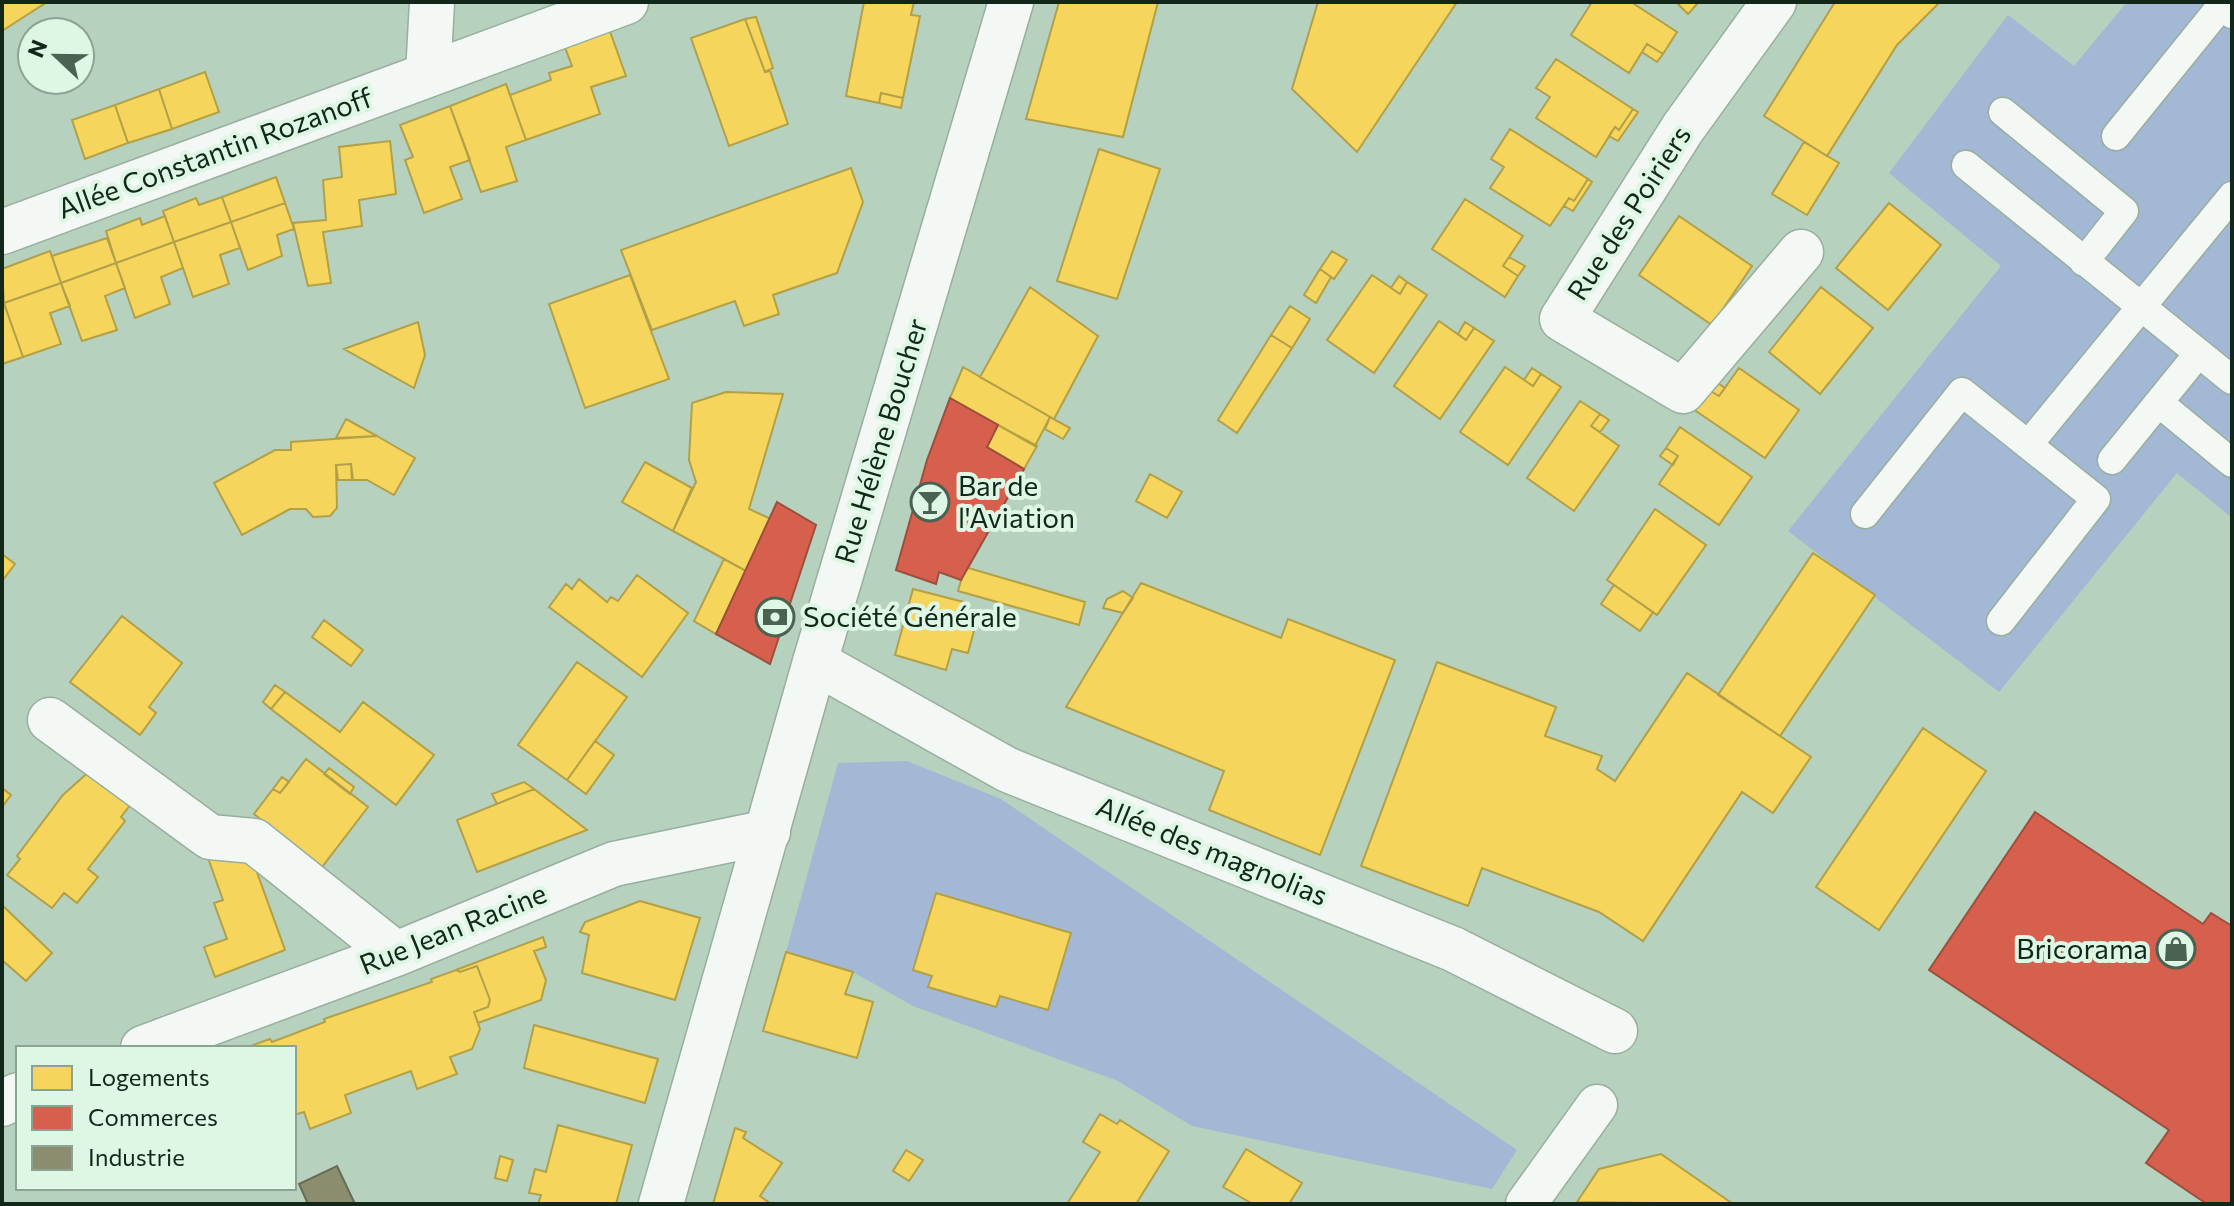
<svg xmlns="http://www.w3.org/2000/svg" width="2234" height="1206" font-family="Commissioner,sans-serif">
<rect width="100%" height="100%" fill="#b6d1bd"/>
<!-- green -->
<path fill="#a3b8d4" d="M 2127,2 L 2232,2 L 2232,518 L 2177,473 L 1999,692 L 1788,531 L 2001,266 L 1889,173 L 2008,15 L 2074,66 Z
M 907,761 L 1001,799 L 1517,1150 L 1492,1189 L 1192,1126 L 1118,1081 L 913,1006 L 853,972 L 786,952 L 838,763 Z"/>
<!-- homes -->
<path fill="#f6d55c" stroke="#b2a048" stroke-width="2" d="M 2,2 L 47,2 L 2,31 Z
M 864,2 L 914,2 L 911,15 L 920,16 L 903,98 L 881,93 L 879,103 L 846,96 Z
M 1059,2 L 1158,2 L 1123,137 L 1026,119 Z
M 1318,2 L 1457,2 L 1357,152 L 1292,89 Z
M 1592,2 L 1631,2 L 1677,32 L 1663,54 L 1647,44 L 1629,73 L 1571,35 Z
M 1676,2 L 1699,2 L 1688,14 Z
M 1835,2 L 1940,2 L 1897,45 L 1827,156 L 1764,116 Z
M 756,17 L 773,68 L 765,72 L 745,19 Z
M 745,19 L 765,72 L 770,71 L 788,124 L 729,146 L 691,38 Z
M 608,26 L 626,76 L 591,87 L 600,114 L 526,140 L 510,95 L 551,80 L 549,73 L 572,66 L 563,42 Z
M 1647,44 L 1663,54 L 1657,62 L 1642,52 Z
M 1556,59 L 1633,109 L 1619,130 L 1615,127 L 1596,157 L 1536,118 L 1550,97 L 1536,88 Z
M 205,72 L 219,112 L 172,129 L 159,89 Z
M 506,84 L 526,140 L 506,147 L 517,181 L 481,192 L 450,106 Z
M 159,89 L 172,129 L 128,143 L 115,105 Z
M 881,93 L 903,98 L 901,108 L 879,103 Z
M 115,105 L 128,143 L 85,159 L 72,120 Z
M 450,106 L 470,160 L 450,167 L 462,199 L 424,213 L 405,160 L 413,157 L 400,125 Z
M 1633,109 L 1638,112 L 1618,141 L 1609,136 L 1615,127 L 1619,130 Z
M 1510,129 L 1588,179 L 1574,201 L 1569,198 L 1550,226 L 1490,188 L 1504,167 L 1491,159 Z
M 390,141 L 396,194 L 359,200 L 362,226 L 323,232 L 331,283 L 308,286 L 293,223 L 326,220 L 323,180 L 342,177 L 339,147 Z
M 1804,142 L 1839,163 L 1807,215 L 1772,194 Z
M 1099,149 L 1160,169 L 1117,299 L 1057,281 Z
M 851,168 L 863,202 L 837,273 L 773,295 L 779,314 L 744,326 L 735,301 L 652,330 L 621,250 Z
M 276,177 L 285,203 L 231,222 L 222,197 Z
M 1588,179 L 1592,182 L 1573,211 L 1564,206 L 1569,198 L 1574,201 Z
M 222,197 L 231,222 L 174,242 L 163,211 L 196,198 L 199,205 Z
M 1465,199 L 1523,236 L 1503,266 L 1518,276 L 1505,297 L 1432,249 Z
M 285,203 L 294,229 L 277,235 L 282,256 L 248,270 L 231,222 Z
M 1889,203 L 1941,245 L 1888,310 L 1836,268 Z
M 165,216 L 174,242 L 116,263 L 106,231 L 140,218 L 142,225 Z
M 1679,216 L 1752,266 L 1712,325 L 1639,275 Z
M 231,222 L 240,248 L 220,255 L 229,284 L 193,297 L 174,242 Z
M 107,238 L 116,263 L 61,283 L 52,256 Z
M 174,242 L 183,268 L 161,277 L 170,304 L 135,318 L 116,263 Z
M 50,251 L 61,283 L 4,303 L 2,269 Z
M 1332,251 L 1347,260 L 1334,279 L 1320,269 Z
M 1509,257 L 1525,266 L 1518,276 L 1503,266 Z
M 116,263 L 125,288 L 105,296 L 117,330 L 82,341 L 61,283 Z
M 1320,269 L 1331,277 L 1316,303 L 1304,295 Z
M 630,275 L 669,379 L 585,408 L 549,304 Z
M 1372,275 L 1400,294 L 1407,282 L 1427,295 L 1374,373 L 1327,340 Z
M 1399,276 L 1407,282 L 1400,294 L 1391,288 Z
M 61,283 L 70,306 L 50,313 L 61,344 L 23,357 L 4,303 Z
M 1030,287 L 1098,336 L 1054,419 L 980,377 Z
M 1821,287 L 1873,328 L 1820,394 L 1769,352 Z
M 2,298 L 23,357 L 2,364 Z
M 1290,306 L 1310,319 L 1292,348 L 1271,335 Z
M 1439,321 L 1466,340 L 1474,328 L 1494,341 L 1440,419 L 1394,386 Z
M 418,322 L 425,355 L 414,388 L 344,349 Z
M 1465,322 L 1474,328 L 1466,340 L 1458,334 Z
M 1271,335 L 1292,348 L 1237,433 L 1218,420 Z
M 963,367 L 1050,417 L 1035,446 L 950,398 Z
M 1505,367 L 1533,386 L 1541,374 L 1561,387 L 1508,465 L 1460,432 Z
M 1532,368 L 1541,374 L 1533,386 L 1524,380 Z
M 1739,368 L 1799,410 L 1765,458 L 1693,409 L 1707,389 L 1719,396 Z
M 1713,380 L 1725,388 L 1719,396 L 1707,389 Z
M 726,392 L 783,394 L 749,509 L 771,519 L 746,571 L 673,531 L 696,482 L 689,460 L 692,403 Z
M 1580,401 L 1600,414 L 1591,426 L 1619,446 L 1574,511 L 1527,478 Z
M 1600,414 L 1609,420 L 1600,432 L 1591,426 Z
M 1050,417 L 1070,428 L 1063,439 L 1045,429 Z
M 346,419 L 377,436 L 336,438 Z
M 998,425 L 1037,446 L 1024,469 L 987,447 Z
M 1680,427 L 1752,477 L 1719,525 L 1659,484 L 1678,456 L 1666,448 Z
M 377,436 L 415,458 L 394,495 L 367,480 L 353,480 L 351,464 L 336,465 L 337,508 L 330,516 L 313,517 L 306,509 L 290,509 L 242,535 L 214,483 L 275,450 L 291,450 L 291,442 Z
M 1666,448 L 1678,456 L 1673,465 L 1660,456 Z
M 645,462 L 692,488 L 673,531 L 622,502 Z
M 351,464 L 352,480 L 338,480 L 336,465 Z
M 1150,474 L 1182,492 L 1167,518 L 1136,501 Z
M 1655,509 L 1706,545 L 1657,615 L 1607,580 Z
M 1813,553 L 1875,595 L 1780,736 L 1718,695 Z
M 2,554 L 15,564 L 2,581 Z
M 724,559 L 746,571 L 716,634 L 694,621 Z
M 965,567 L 1085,602 L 1079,625 L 958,591 Z
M 637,575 L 688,613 L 642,677 L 549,607 L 566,584 L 572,589 L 579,579 L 607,602 L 611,597 L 618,601 Z
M 1141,583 L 1281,638 L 1288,619 L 1395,660 L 1320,855 L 1209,810 L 1224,771 L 1066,707 Z
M 1614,585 L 1653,612 L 1640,631 L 1601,604 Z
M 913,589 L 964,602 L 960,620 L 976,623 L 968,653 L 952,649 L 946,670 L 895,655 Z
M 1123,591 L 1133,598 L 1123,613 L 1103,608 L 1107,599 Z
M 122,616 L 182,663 L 149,707 L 156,713 L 140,735 L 70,682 Z
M 324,620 L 363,650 L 351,666 L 312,637 Z
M 577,662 L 627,697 L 567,780 L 518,745 Z
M 1437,662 L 1556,707 L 1545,736 L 1602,756 L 1597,769 L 1615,781 L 1687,673 L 1811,757 L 1773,813 L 1742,792 L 1643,941 L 1599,912 L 1482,868 L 1468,906 L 1361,866 Z
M 275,685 L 285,692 L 271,709 L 263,702 Z
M 285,692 L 340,732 L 363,702 L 434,755 L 396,805 L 271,709 Z
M 1923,728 L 1986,771 L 1879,930 L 1816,887 Z
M 595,741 L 614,755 L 586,794 L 567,780 Z
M 306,759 L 368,807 L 322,867 L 254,814 L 273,789 L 280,793 Z
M 93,768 L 134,800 L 121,817 L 125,821 L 88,869 L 98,877 L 77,903 L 64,893 L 52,908 L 7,875 L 20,859 L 17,856 L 63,795 Z
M 329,768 L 354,787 L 350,794 L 324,774 Z
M 282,777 L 289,782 L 280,793 L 273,789 Z
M 524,782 L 534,789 L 497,804 L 492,794 Z
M 2,788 L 11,795 L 2,807 Z
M 534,789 L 587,830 L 477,872 L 457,820 Z
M 208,858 L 249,860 L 254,864 L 285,950 L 215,977 L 204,947 L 227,939 L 214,903 L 223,900 Z
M 936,893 L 1071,933 L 1048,1010 L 1000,996 L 996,1007 L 928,987 L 932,976 L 913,970 Z
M 640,901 L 700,918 L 675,1000 L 582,973 L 589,935 L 580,932 L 585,922 Z
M 2,905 L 52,953 L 26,981 L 2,960 Z
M 543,937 L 546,947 L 534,951 L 546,980 L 541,1000 L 478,1023 L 474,1012 L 488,1007 L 490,1000 L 477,966 L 460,972 L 456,970 Z
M 786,952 L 853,972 L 845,994 L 873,1002 L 857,1058 L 763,1031 Z
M 477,966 L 490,1000 L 488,1007 L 474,1012 L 480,1029 L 472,1049 L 450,1057 L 457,1074 L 417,1089 L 411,1071 L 345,1095 L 351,1113 L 310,1129 L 304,1112 L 294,1115 L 294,1048 L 245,1048 L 270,1039 L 272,1042 L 325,1022 L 324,1019 L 432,982 L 431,979 L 456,970 L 460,972 Z
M 534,1025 L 658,1059 L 645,1103 L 524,1068 Z
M 1100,1114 L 1117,1124 L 1120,1120 L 1169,1151 L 1136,1204 L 1067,1204 L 1100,1152 L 1083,1142 Z
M 558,1125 L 632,1145 L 616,1204 L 538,1204 L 541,1195 L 529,1193 L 535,1169 L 546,1172 Z
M 735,1128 L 746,1132 L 743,1138 L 782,1163 L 760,1196 L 771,1204 L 713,1204 Z
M 1246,1149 L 1302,1183 L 1289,1204 L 1253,1204 L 1223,1187 Z
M 906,1150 L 923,1160 L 909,1181 L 893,1171 Z
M 1661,1154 L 1733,1204 L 1577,1202 L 1599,1169 Z
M 500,1156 L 513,1160 L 507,1181 L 495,1178 Z"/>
<!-- shops -->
<path fill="#d6604d" stroke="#9b4f3d" stroke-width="2" d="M 950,398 L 998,425 L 987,447 L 1024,469 L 961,580 L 939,572 L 936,584 L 896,570 L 927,460 Z
M 777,502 L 816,525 L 770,664 L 716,634 Z
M 2035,812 L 2203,924 L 2211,913 L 2232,926 L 2232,1204 L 2207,1204 L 2146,1163 L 2169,1130 L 1929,970 Z"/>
<!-- industry -->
<path fill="#8c8c6e" stroke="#676d54" stroke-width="2" d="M 337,1166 L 355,1204 L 308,1204 L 299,1184 Z"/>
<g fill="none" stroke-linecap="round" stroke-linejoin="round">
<!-- service casing -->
<g stroke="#98ae9e" stroke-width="31">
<path id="service" d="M 2003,112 L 2124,211 L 2084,262
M 2116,136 L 2222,5 L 2232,14
M 1966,165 L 2232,380
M 2159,403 L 2232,463
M 2028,445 L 2232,196
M 2112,460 L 2198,354
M 1865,514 L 1962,392 L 2096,499 L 2001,621"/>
</g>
<!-- pedestrian casing -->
<g stroke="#98ae9e" stroke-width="43">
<path id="pedestrian" d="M 1526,1204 L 1597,1105"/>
</g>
<!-- minor casing -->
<g stroke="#98ae9e" stroke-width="47">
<path id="minor" d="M 1774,2 L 1683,128 L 1562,319 L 1683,391 L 1801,252
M 428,75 L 432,2
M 2,232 L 626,2
M 815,662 L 1008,770 L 1453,949 L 1615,1031
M 50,720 L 210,837 L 254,841 L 396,954
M 143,1048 L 396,954 L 614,864 L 768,832
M 2,1104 L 18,1095"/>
</g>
<!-- tertiary casing -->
<g stroke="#98ae9e" stroke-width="47">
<path id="tertiary" d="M 661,1204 L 815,662 L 1011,2"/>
</g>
<!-- service -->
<use href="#service" stroke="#f4f8f5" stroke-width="28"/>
<!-- pedestrian -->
<use href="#pedestrian" stroke="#f4f8f5" stroke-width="40"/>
<!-- minor -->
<use href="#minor" stroke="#f4f8f5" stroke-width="44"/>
<!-- tertiary -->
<use href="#tertiary" stroke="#f4f8f5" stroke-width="44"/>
</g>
<!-- icons -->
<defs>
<g id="bar-ring" transform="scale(2)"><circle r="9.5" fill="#ddf7e4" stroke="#4b6252" stroke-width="1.5"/><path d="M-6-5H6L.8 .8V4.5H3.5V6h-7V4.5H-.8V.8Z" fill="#4b6252"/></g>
<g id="bank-ring" transform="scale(2)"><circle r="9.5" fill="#ddf7e4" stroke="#4b6252" stroke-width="1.5"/><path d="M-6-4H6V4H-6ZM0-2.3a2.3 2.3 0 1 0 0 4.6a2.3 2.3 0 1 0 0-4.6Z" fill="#4b6252"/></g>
<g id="shop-ring" transform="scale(2)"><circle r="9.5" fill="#ddf7e4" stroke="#4b6252" stroke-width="1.5"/><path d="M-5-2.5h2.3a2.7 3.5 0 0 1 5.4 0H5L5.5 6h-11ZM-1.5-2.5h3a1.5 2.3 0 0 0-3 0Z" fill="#4b6252"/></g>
</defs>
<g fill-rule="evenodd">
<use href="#bar-ring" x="930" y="502"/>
<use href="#bank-ring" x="775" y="617"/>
<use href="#shop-ring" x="2176" y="949"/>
</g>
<g text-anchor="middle" stroke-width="8" stroke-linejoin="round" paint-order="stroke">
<!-- street labels -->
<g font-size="28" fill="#122619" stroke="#ddf7e4">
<text transform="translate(215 153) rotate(-20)" y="10">Allée Constantin Rozanoff</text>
<text transform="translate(1629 213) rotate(-57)" y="10">Rue des Poiriers</text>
<text transform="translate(881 441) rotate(-73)" y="10">Rue Hélène Boucher</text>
<text transform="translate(1212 851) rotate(22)" y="10">Allée des magnolias</text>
<text transform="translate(453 929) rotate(-22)" y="10">Rue Jean Racine</text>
</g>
<!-- poi labels -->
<g font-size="28" fill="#122619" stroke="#ddf7e4" text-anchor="start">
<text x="958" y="496">Bar de<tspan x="958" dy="32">l'Aviation</tspan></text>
<text x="803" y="627">Société Générale</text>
<text x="2148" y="959" text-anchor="end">Bricorama</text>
</g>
</g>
<!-- border -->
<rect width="2234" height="1206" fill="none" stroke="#122619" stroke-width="8"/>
<!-- legend -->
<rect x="16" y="1046" width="280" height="144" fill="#ddf7e4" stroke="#8ca393" stroke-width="2"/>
<rect x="32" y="1066" width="40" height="24" fill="#f6d55c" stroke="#8ca393" stroke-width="2"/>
<text x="88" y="1086" font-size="24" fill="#122619">Logements</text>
<rect x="32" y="1106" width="40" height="24" fill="#d6604d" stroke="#8ca393" stroke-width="2"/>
<text x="88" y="1126" font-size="24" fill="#122619">Commerces</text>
<rect x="32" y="1146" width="40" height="24" fill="#8c8c6e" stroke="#8ca393" stroke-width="2"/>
<text x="88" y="1166" font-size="24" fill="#122619">Industrie</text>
<!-- north arrow -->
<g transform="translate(56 56) rotate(292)"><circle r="38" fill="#ddf7e4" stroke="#8ca393" stroke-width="2"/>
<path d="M0-6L14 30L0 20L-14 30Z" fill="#4b6252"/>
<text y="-12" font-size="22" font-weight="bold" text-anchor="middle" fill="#122619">N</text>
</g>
</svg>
